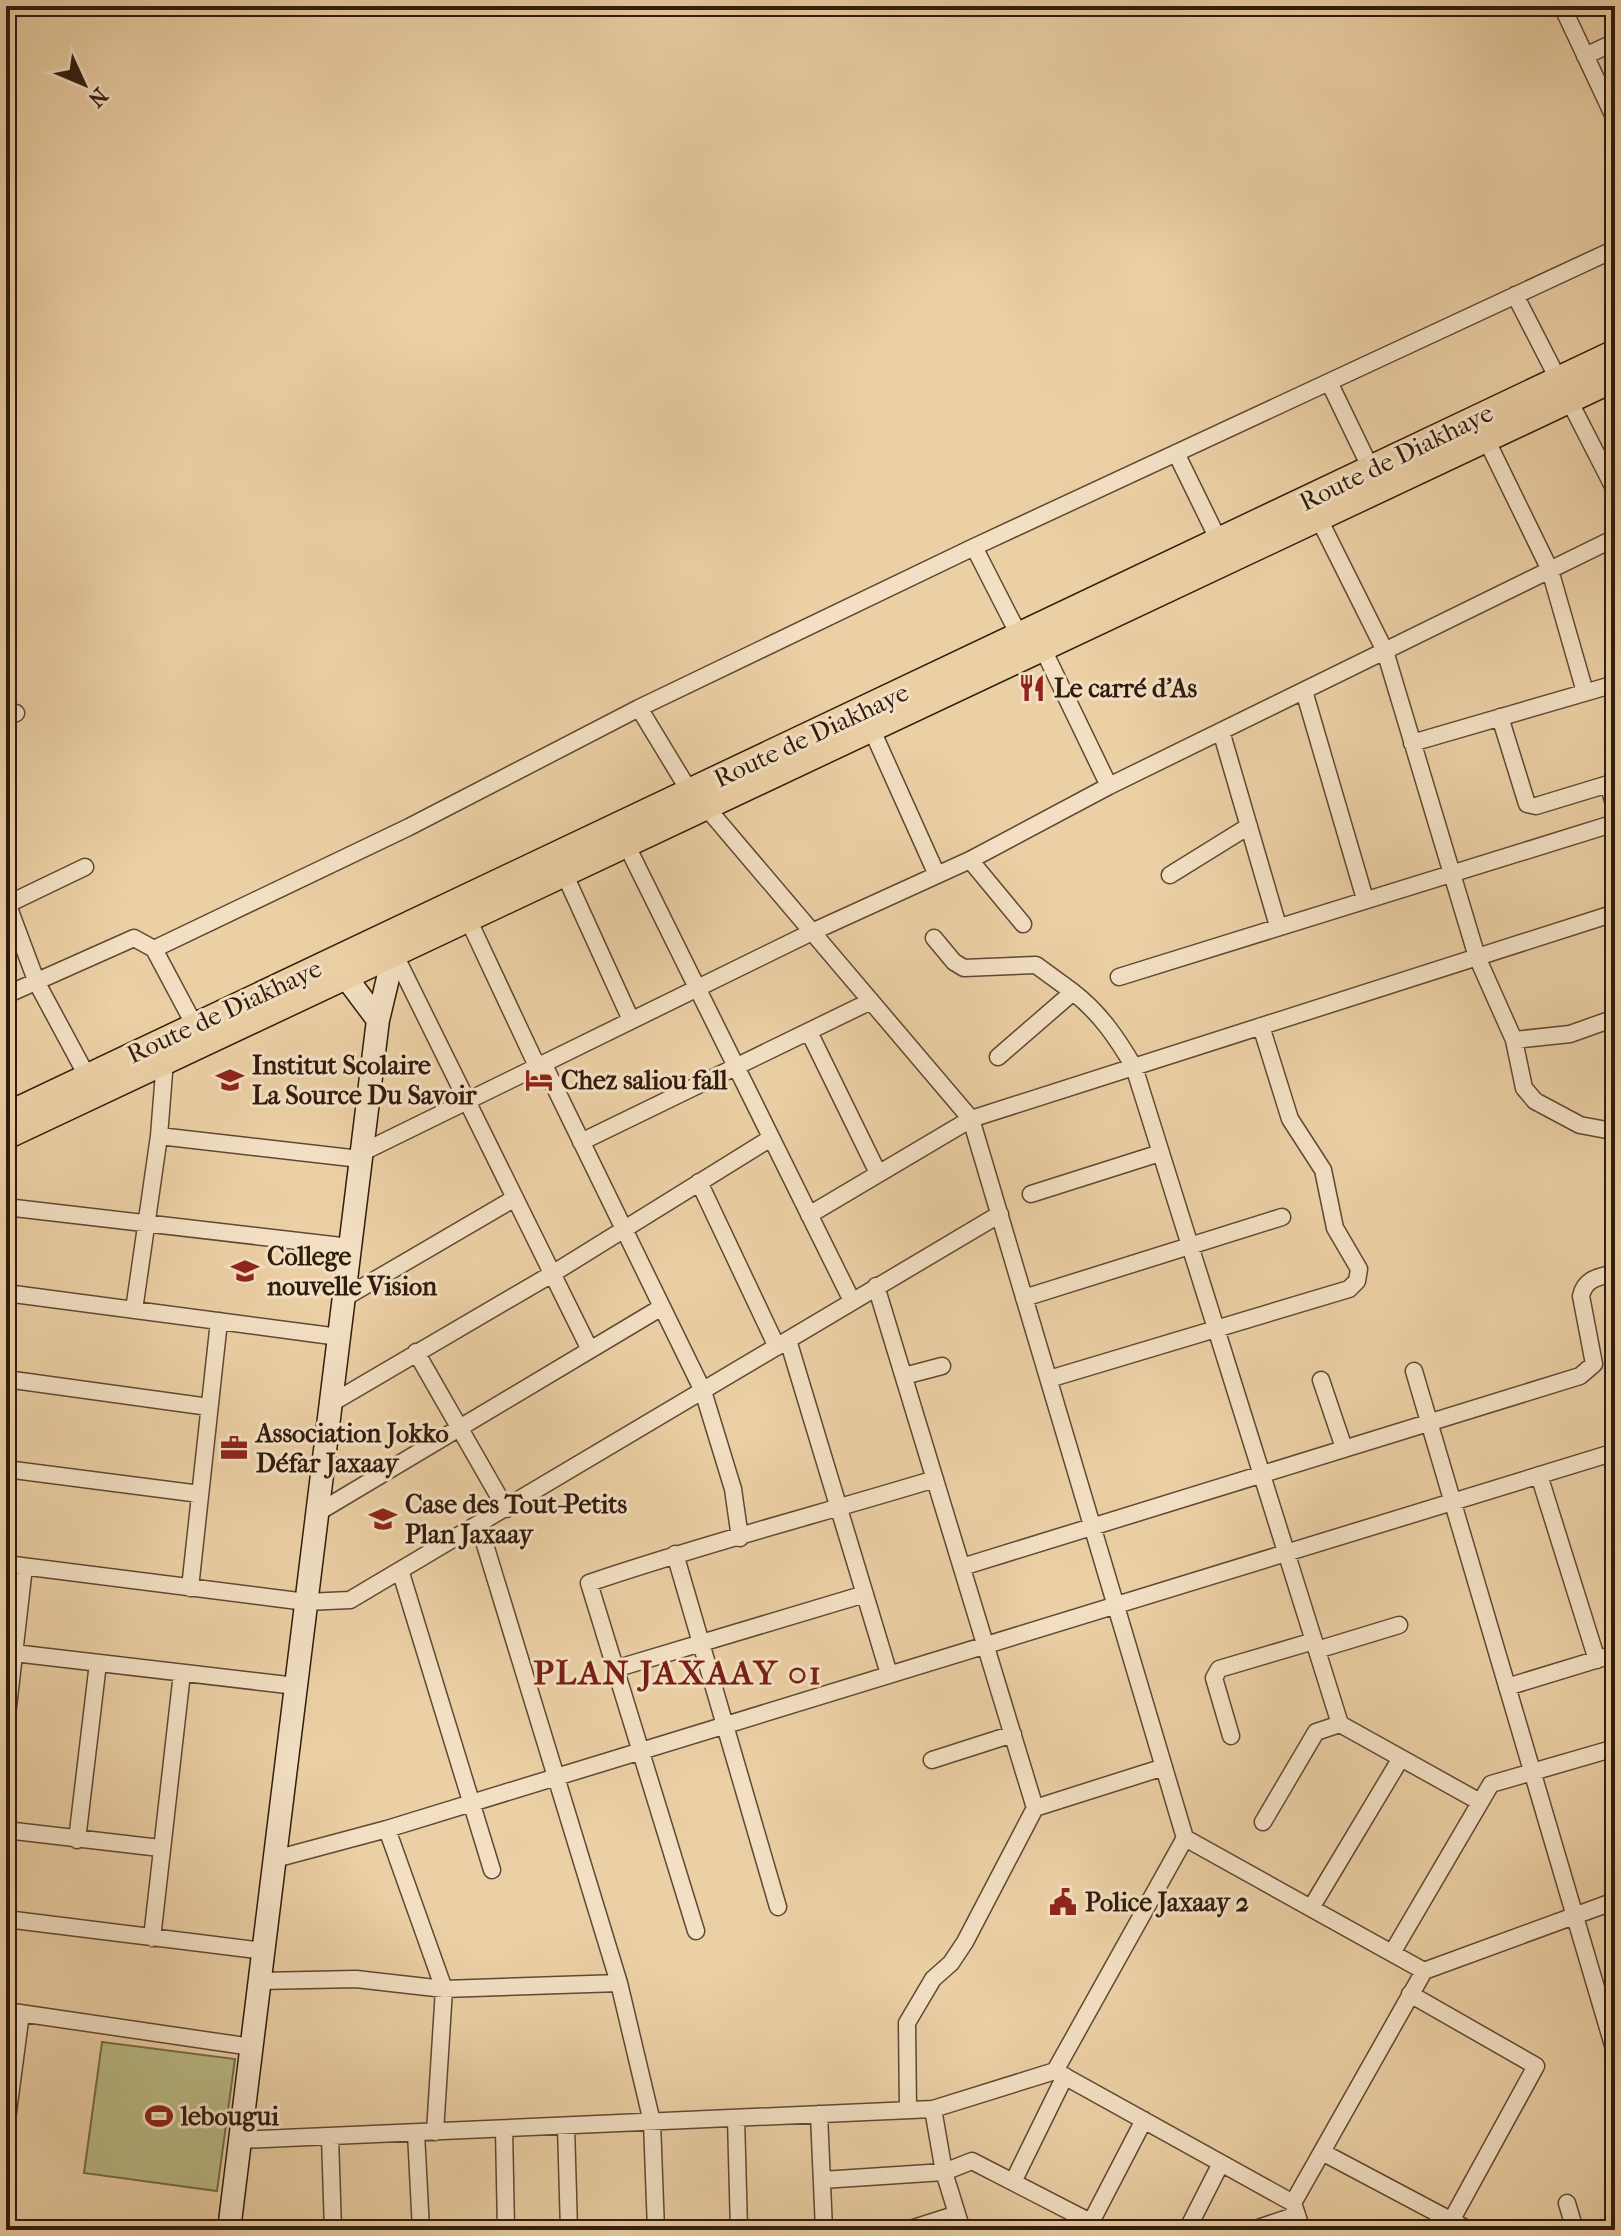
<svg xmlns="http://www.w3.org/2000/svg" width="1621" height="2236" font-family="'IM FELL French Canon',serif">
<rect width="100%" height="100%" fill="#ecd0a5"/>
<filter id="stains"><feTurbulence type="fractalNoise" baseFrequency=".0025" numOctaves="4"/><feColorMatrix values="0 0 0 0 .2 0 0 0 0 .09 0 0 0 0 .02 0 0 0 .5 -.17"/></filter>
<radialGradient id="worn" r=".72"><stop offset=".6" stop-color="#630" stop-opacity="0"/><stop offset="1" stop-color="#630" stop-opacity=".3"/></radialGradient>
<!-- green -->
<path fill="#babb85" stroke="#756b49" stroke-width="2" d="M 102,2042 L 235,2059 L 217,2191 L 84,2173 Z"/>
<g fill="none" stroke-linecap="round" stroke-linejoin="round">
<!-- street casing -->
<g stroke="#5f4833" stroke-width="19">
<path id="street" d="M 1562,6 L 1615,119
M 1585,56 L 1615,42
M 1515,295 L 1615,490
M 1329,382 L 1371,469
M 1486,439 L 1550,570 L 1585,692
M 1176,453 L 1220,543
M 1318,517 L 1385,651 L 1477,957 L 1514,1040 L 1524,1088 L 1535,1101 L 1580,1125 L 1612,1131 L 1615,1136
M 974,547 L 1020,637
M 1042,647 L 1109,786
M 1304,691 L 1365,899
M 639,708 L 690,792
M 6,717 L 16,713
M 1500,717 L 1527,804 L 1536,806 L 1615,782
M 871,728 L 937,875
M 1221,731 L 1278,926
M 1412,743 L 1615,684
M 1608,784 L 1615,807
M 706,807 L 971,1119 L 1185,1838 L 1424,1971
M 626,844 L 852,1301
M 970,860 L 1023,924
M 564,873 L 631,1020
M 1170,875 L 1249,826
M 6,900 L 37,983 L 87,1076
M 6,905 L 85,867
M 468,919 L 537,1066
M 934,938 L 954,962 L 964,968 L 1036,965 L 1073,992
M 154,949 L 409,827 L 639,708 L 974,547 L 1615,249
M 394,953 L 590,1350
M 1119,977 L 1615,823
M 6,995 L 134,938 L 154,949 L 195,1026
M 809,1032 L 878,1173
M 1514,1040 L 1570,1034 L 1615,1018
M 998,1057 L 1073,992 C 1100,1013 1117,1038 1134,1067 L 1340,1724 L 1480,1802
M 543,1063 L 703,1391 L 733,1489 L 740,1538
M 159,1136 L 360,1159
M 581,1142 L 871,1001
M 361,1153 L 812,932 L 970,860 L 1109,786 L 1615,538
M 699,1182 L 777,1347
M 1031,1194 L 1160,1153
M 6,1207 L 350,1247
M 809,1215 L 971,1119 L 1615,913
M 876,1286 L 1035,1808
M 6,1293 L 339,1337
M 344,1298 L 515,1198
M 1024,1298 L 1282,1217
M 134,1310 L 159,1136 L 165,1060
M 788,1340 L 889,1674
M 416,1352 L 506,1509
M 1414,1371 L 1615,2052
M 904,1376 L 942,1366
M 6,1379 L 209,1407
M 1049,1379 L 1349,1289 L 1357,1281 L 1359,1269 L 1335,1228 L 1323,1170 L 1290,1119 L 1261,1026
M 1321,1380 L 1344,1448
M 330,1404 L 552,1274 L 771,1138
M 6,1469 L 200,1494
M 1539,1475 L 1597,1660
M 317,1513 L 662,1307
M 479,1525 L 619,1983 L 652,2122 L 656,2230
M 675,1554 L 778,1907
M 6,1564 L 306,1602 L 350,1600 L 1000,1214
M 962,1567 L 1580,1376 L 1594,1364 L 1581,1296 C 1585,1278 1599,1277 1615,1273
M 401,1573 L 492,1870
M 190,1588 L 219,1321
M 1317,1650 L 1399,1625
M 14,1653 L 296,1686
M 618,1668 L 865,1594
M 1507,1687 L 1615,1654
M 6,1724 L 24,1567
M 1231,1736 L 1214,1678 L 1219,1669 L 1314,1641
M 932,1760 L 1013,1734
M 1263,1822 L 1316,1732 L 1340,1724
M 387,1829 L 444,1989 L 435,2132
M 6,1830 L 160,1848
M 77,1840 L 98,1663
M 275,1859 L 387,1829 L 1615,1452
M 1311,1908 L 1401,1758
M 6,1919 L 264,1951
M 696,1931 L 589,1583 C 703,1544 820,1514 935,1479
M 152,1938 L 182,1673
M 1392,1953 L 1491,1784 L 1615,1748
M 260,1981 L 356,1979 L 444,1989 L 619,1983
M 1410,1994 L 1536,2066 L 1451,2221
M 6,2011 L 252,2047
M 1055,2071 L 1293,2203 L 1302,2230
M 933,2109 L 944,2172 L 962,2230
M 908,2110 L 907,2023 L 933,1979 L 951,1963 L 965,1942 L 1035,1808 L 1164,1767
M 819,2114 L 824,2230
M 736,2118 L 739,2230
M 566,2126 L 569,2230
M 6,2127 L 21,2013
M 504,2129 L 506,2230
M 416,2133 L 421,2230
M 330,2137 L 333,2230
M 240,2140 L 933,2109 L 1055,2071 L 1185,1838
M 1322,2152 L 1469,2230
M 822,2180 L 944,2172 L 972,2161 L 1106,2230
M 1013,2182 L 1065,2076
M 1293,2203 L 1424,1971 L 1615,1901
M 1567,2203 L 1575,2230
M 1091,2222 L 1144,2120
M 907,2230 L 957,2214
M 1187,2230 L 1221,2163
M 1252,2230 L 1297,2215"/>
</g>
<!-- secondary casing -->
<g stroke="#301b0d" stroke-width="25">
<path id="secondary" d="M 339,961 L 345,976 L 378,1020
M 229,2230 L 378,1020 L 394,953 L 391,942"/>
</g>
<!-- primary casing -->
<g stroke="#301b0d" stroke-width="29">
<path id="primary" d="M 6,1116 L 1615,353
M 6,1136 L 1615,378"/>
</g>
<!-- street -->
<use href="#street" stroke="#f3e0c4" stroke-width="16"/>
<!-- secondary -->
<use href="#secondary" stroke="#f3e0c4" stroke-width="22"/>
<!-- primary -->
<use href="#primary" stroke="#ecd0a5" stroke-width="26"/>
</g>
<!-- icons -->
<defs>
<g id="restaurant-bare" transform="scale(2.16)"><path d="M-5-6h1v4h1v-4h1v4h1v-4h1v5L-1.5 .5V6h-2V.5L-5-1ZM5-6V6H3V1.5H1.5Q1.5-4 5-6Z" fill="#8f2418" stroke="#f3e0c4" stroke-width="2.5" paint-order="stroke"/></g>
<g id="school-bare" transform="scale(2.16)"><path d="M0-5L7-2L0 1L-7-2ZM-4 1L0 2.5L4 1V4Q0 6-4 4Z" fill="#8f2418" stroke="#f3e0c4" stroke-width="2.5" paint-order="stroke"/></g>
<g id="hotel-bare" transform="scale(2.16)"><path d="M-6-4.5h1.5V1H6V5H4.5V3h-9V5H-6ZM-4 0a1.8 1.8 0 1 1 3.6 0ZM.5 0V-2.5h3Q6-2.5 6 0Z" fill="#8f2418" stroke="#f3e0c4" stroke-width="2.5" paint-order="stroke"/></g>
<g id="office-bare" transform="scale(2.16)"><path d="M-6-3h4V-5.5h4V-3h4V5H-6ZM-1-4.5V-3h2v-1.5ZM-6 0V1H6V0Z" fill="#8f2418" stroke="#f3e0c4" stroke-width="2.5" paint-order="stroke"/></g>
<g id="civic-bare" transform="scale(2.16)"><path d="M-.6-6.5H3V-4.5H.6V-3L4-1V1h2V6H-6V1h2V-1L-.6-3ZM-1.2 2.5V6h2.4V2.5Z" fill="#8f2418" stroke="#f3e0c4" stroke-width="2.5" paint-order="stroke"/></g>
<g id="stadium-bare" transform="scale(2.16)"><path d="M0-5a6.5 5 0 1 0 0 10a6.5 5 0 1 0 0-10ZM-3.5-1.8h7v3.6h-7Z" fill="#8f2418" stroke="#f3e0c4" stroke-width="2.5" paint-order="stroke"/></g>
</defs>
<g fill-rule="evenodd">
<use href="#restaurant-bare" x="1032" y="688"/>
<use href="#school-bare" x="230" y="1080"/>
<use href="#hotel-bare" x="539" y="1080"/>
<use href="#school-bare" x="245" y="1271"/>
<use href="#office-bare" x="234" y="1448"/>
<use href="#school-bare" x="383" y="1519"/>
<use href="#civic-bare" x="1063" y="1902"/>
<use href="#stadium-bare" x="159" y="2116"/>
</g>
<g text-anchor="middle" stroke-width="6" stroke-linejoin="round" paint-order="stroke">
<!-- street labels -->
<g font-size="26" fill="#301b0d" stroke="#f3e0c4">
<text transform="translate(1396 457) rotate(-26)" y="9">Route de Diakhaye</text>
<text transform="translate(811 735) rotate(-25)" y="9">Route de Diakhaye</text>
<text transform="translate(224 1011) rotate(-25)" y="9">Route de Diakhaye</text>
</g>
<!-- poi labels -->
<g font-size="26" font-weight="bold" fill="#301b0d" stroke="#f3e0c4" text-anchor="start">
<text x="1054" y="697">Le carré d'As</text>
<text x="252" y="1074">Institut Scolaire<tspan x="252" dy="30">La Source Du Savoir</tspan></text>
<text x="561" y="1089">Chez saliou fall</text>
<text x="267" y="1265">College<tspan x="267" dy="30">nouvelle Vision</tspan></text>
<text x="256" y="1442">Association Jokko<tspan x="256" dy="30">Défar Jaxaay</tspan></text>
<text x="405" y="1513">Case des Tout-Petits<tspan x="405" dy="30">Plan Jaxaay</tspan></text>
<text x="1085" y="1911">Police Jaxaay 2</text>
<text x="181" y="2125">lebougui</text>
</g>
<!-- district labels -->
<g font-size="34" font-weight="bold" letter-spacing="2" fill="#7a1f14" stroke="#f3e0c4">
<text x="678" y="1684">PLAN JAXAAY 01</text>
</g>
</g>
<!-- margin -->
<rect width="1621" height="2236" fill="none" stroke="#ecd0a5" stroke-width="32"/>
<rect x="8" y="8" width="1605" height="2220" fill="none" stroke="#301b0d" stroke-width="4"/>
<rect x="16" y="16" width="1589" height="2204" fill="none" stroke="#301b0d" stroke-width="2"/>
<!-- north arrow -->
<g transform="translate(84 84) rotate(134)" stroke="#f3e0c4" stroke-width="6" paint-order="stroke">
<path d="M0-6L14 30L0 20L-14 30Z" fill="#301b0d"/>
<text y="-12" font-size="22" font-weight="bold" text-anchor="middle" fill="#301b0d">N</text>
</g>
<rect width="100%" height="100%" filter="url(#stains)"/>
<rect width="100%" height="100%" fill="url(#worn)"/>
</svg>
